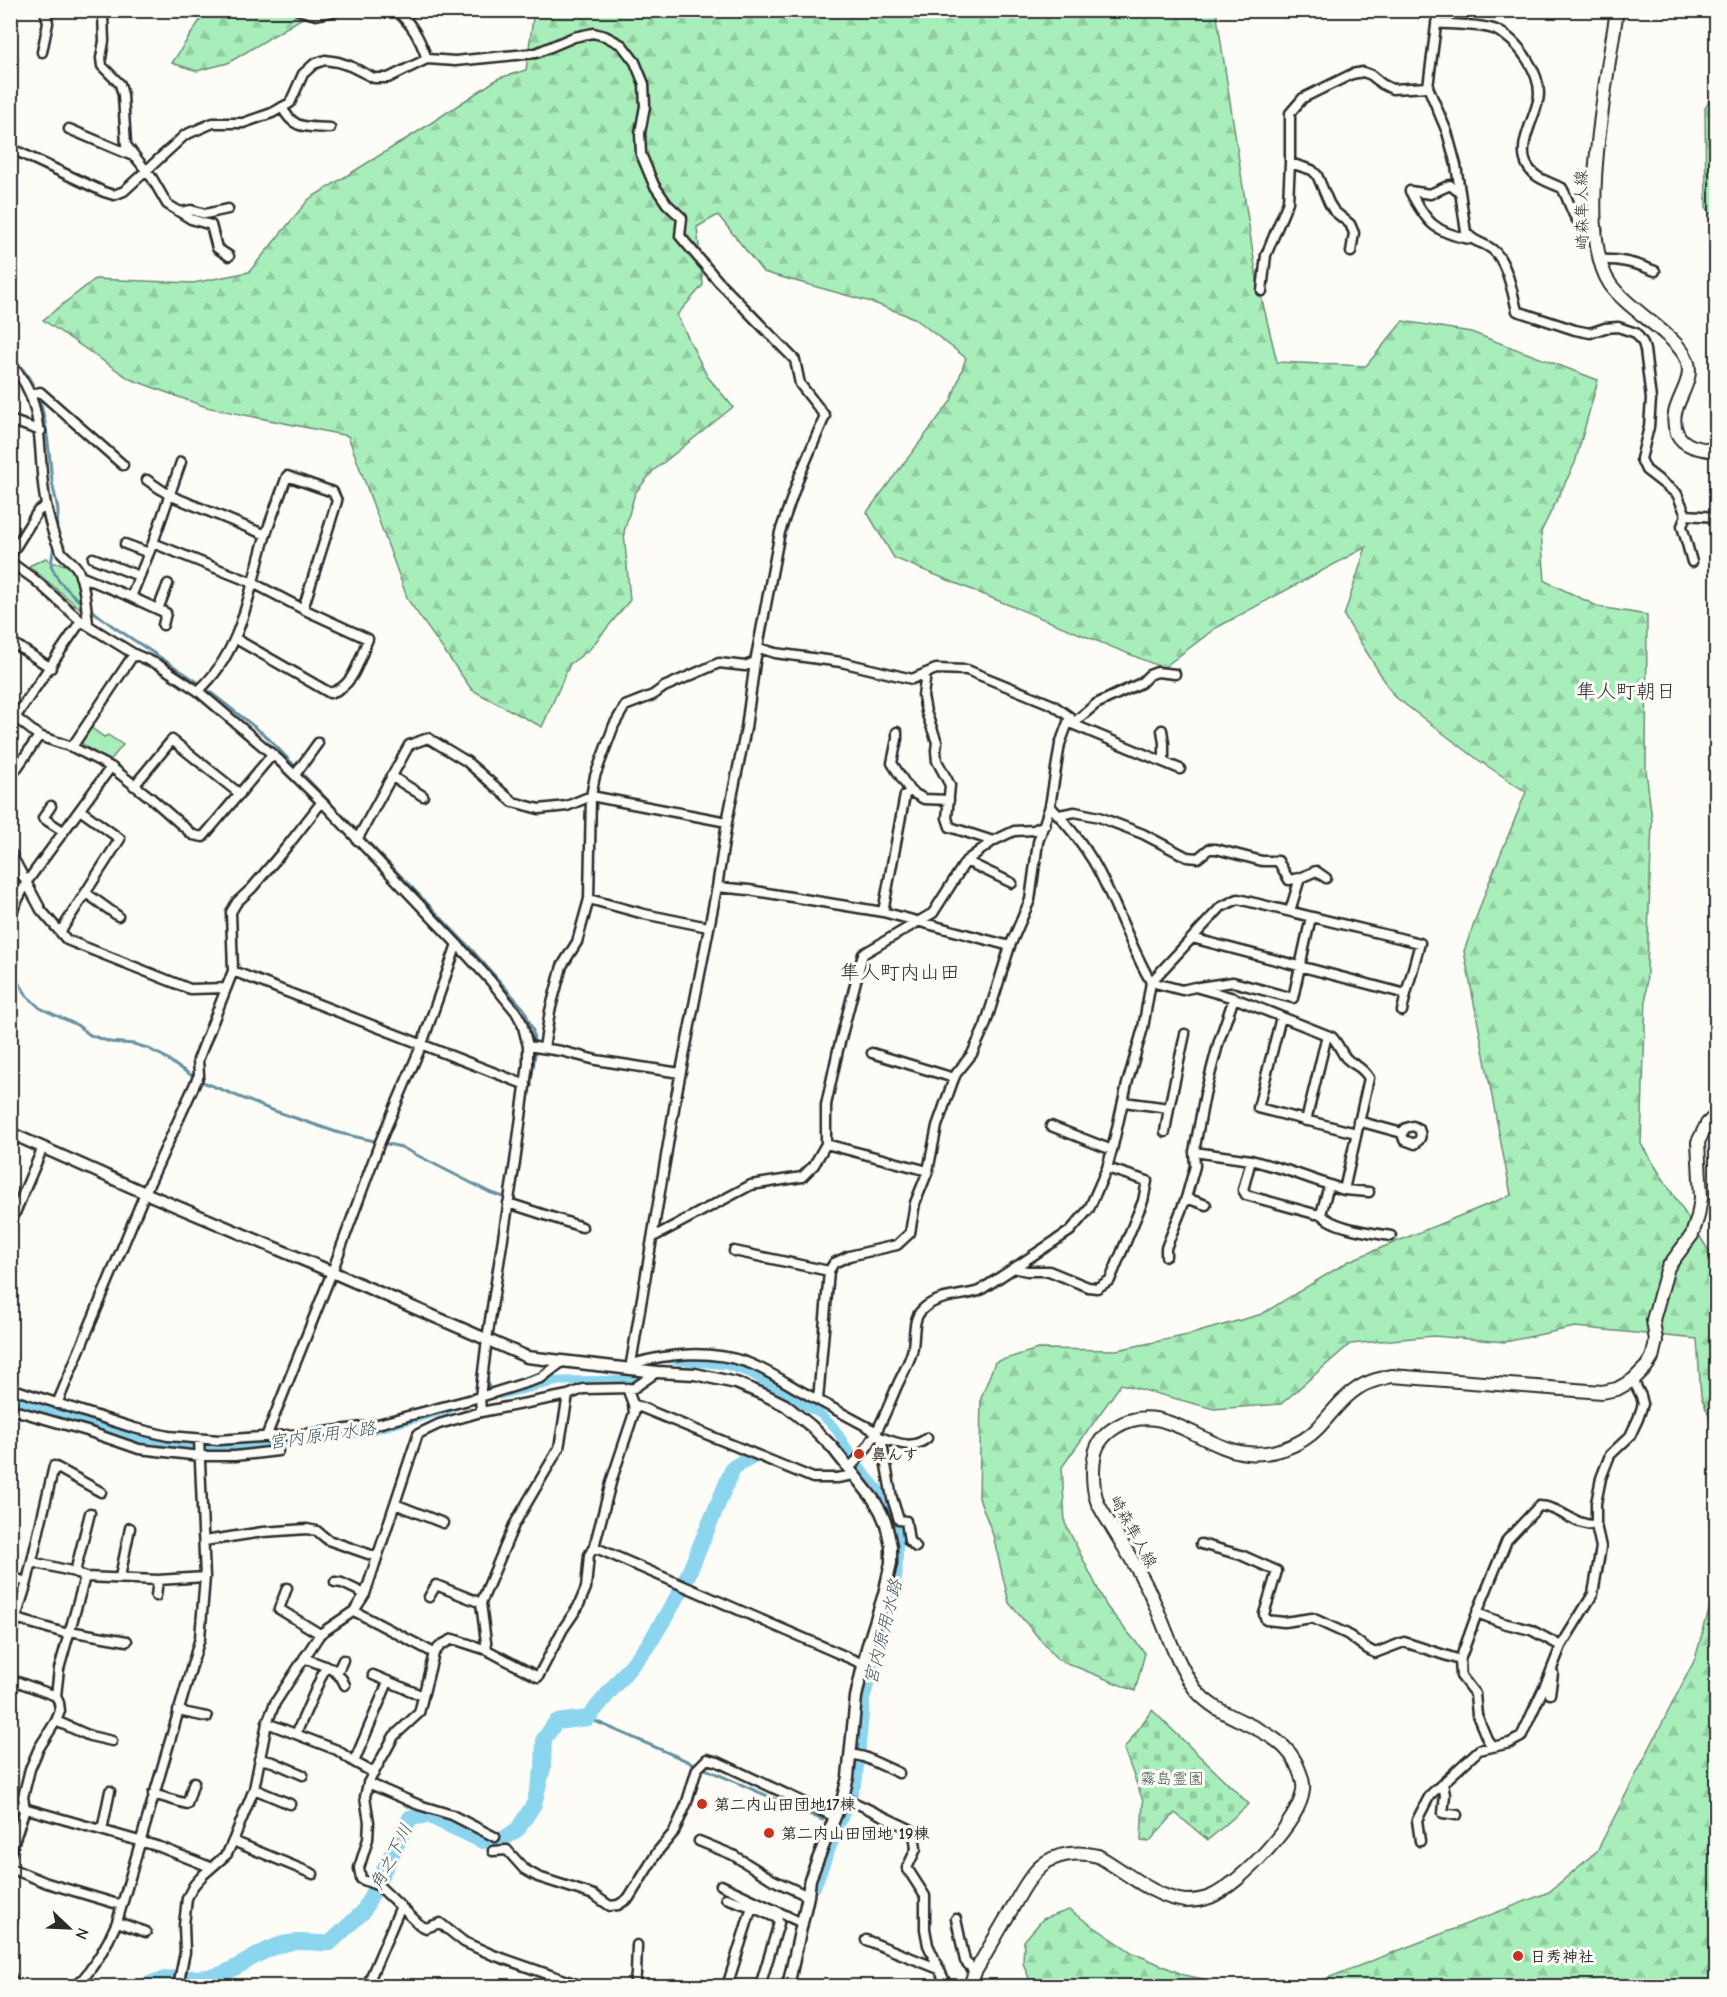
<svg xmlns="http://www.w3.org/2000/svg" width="1727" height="1997" font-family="'Comic Neue','Klee One',sans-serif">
<defs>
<pattern id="forest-firs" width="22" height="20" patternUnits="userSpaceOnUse" patternTransform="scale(1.5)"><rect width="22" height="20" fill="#a8eebb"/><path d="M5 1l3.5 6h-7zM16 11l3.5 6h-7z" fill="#91cca1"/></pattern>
<pattern id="cemetery-stones" width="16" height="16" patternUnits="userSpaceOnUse" patternTransform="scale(1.5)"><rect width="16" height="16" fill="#a8eebb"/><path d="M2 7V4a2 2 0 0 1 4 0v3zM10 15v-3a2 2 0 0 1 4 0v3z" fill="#91cca1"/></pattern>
</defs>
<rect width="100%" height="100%" fill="#fdfcf7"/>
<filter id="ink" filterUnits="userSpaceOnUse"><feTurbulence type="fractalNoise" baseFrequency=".0167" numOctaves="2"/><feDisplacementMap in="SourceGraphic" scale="12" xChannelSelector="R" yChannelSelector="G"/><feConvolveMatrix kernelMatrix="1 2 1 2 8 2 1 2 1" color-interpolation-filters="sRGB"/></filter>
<g filter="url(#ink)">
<!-- forest -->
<path fill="url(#forest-firs)" stroke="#6a8c73" stroke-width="1.5" d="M 206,11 L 314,11 L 228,63 L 197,71 L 172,63 Z
M 534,11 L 1218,11 L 1217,16 L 1257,279 L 1277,362 L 1366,366 L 1403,321 L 1471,332 L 1598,380 L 1575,463 L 1541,532 L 1545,581 L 1599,607 L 1647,615 L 1646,770 L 1652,820 L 1641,1144 L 1716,1262 L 1716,1434 L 1701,1396 L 1697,1339 L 1575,1327 L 1505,1342 L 1433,1336 L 1350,1344 L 1281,1404 L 1214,1409 L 1121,1384 L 1062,1467 L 1065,1523 L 1107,1607 L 1145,1653 L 1135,1691 L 1057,1659 L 1009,1603 L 993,1535 L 979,1498 L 981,1398 L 995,1362 L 1038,1349 L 1117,1350 L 1188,1335 L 1262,1314 L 1349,1261 L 1511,1195 L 1464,951 L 1488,885 L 1526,792 L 1477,759 L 1394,696 L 1344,616 L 1366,547 L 1216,628 L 1163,668 L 894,558 L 867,512 L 951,401 L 966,358 L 914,318 L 871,302 L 763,272 L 718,215 L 697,227 L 703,285 L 677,315 L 707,376 L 733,407 L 653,471 L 635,493 L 624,532 L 630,600 L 589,650 L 570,664 L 542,727 L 472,690 L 408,600 L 348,436 L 206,407 L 130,379 L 43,320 L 95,279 L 193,283 L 249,272 L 309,199 L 422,129 L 499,78 L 526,70 Z
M 1716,88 L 1716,221 L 1706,207 L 1705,108 Z
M 1716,1586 L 1716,1986 L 1307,1986 L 1549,1892 L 1597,1851 L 1695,1659 Z
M 1069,1910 L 1133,1953 L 1184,1975 L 1237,1986 L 1032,1986 L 1023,1963 L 1024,1941 L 1043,1919 Z"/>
<!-- cemetery -->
<path fill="url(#cemetery-stones)" stroke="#6a8c73" stroke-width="1.5" d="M 1152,1710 L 1249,1804 L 1208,1840 L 1175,1813 L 1149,1842 L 1141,1841 L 1143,1801 L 1124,1749 Z"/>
<!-- green -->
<path fill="#a8eebb" stroke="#6a8c73" stroke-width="1.5" d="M 46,558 L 52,563 L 59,563 L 72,567 L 80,584 L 83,611 L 29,566 Z
M 89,726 L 104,737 L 108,735 L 123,745 L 109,762 L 77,740 Z"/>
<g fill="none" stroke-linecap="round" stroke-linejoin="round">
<!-- stream -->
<path stroke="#6591a0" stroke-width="3" d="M 10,356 C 48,389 47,436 52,481 C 53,491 58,503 58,513 C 58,519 57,525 56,531
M 54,544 L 51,566 L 59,581 L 78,600 L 114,627 L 196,681 L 266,736 L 471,949 L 524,1009 L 533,1031 L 535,1054 L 492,1335
M 10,981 L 20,984 L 27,996 L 40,1008 L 77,1025 L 90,1035 L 110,1042 L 134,1044 L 147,1048 L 163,1056 L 178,1067 L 203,1082 L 269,1109 L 339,1133 L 401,1147 L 489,1192 L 506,1198
M 487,1372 L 489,1392
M 588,1718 L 823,1820
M 838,1828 L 840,1829"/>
<!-- canal -->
<path stroke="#8cd5ee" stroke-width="9" d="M 668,1359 L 726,1365 L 750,1373 L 820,1414 L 834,1427 L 859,1466 L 889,1501 L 899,1536 L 898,1576 L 866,1698 L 858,1781 L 816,1888
M 498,1395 L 558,1381 L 635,1380
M 10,1399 L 151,1443 L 180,1447 L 203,1446 L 225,1448 L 361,1433 L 450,1409"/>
<!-- river -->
<path stroke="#8cd5ee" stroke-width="16" d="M 145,1986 C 174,1971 194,1983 221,1974 C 244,1966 264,1947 288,1943 C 302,1940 316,1944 330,1943 L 363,1912 L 410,1818 L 428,1815 L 483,1841 L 502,1840 L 518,1829 L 534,1804 L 543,1768 L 544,1739 L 556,1722 L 588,1718 L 649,1644 L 682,1589 L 733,1468 L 753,1456"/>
<!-- minor casing -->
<g stroke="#2b2b2b" stroke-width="13">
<path id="minor" d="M 104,10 L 103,14 L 104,41 L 101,58 L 102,66 L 120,84 L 123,95 L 126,145 L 152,178 L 167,204 L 191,219 L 211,225 L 217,248 L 229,256
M 298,10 L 316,15 L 341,10
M 395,10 C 412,23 420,39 427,59
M 1438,10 L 1428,87 L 1447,132 L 1456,165 L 1466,232 C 1473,243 1484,242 1493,250 C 1507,261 1513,295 1517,311 L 1575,330 L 1590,333 L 1605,328 L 1618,327 L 1636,333 L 1643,343 L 1645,350 L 1651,399 L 1649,427 L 1641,459 L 1646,470 L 1677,494 L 1686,515 L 1716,517
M 405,18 L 412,10
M 1436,23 C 1453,25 1481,24 1496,30 C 1518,40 1544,76 1538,101 C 1534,119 1518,145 1526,163 C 1532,178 1549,182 1562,188 C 1573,207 1571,227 1597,230
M 42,52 L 48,23 L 45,10
M 282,107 C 294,131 307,126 330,128
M 69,129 L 133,156
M 10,148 L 104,192 L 114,195 L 124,191 L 185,135 L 213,123 L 243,123 L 272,113 L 290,103 L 303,74 L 314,64 L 325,60 L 338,62 L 350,66 L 374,78 L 388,78 L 427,59 L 455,61 L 536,53 L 574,37 L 593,33 L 605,36 L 622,45 L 635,62 L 644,84 L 645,106 L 640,133 L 641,154 L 654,185 L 667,204 L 682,218 L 680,236 L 718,281 L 795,360 L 800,384 L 825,416 L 799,477 L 780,532 L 755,662 L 746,728 L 727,822 L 717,887 L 676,1097 L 630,1369
M 1410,191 C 1426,222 1435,233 1470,239
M 1410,191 L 1430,194 L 1450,185 L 1460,193
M 181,212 L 191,210 L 205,214 L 228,209
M 1351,252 L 1354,233 L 1350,224 L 1334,211 L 1329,203 L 1317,175 L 1312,170 L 1290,163 L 1290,113 L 1303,98 L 1352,74 L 1363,72 L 1371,75 L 1382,84 L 1392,89 L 1428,87
M 1599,260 C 1620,259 1635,263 1655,271
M 1262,291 L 1266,255 L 1288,202 L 1290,163
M 10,364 C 50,404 35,460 47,509 C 50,524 54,540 62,553 C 67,559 75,563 78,570 C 85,586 86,606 88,624
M 32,395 L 40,392 L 123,465
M 10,420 L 41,431
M 147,480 L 169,495 L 266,535
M 1686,515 L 1682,526 L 1692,562
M 153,543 L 253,583 L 303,609 L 337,501 L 333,492 L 287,476 C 280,496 272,516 265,537 C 249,591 242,652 198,691
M 125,544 L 149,553
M 10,556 L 38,511 L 46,506
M 93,558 L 139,576
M 10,562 L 34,579 L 81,621 L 134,654 L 159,665 L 198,691 L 279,760 L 327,807 L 457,944 L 490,980 L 516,1012 L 522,1023 L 528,1046 L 528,1064 L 515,1162 L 487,1339 L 480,1397 L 481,1412 L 439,1424 L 418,1434 L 365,1594 L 354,1611 L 320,1634 L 275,1703 L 267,1723 L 254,1789 L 233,1841 L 227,1854 L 203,1875 L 194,1885 L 187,1898 L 184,1925 L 185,1952 L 178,1986
M 80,576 L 131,597 L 153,543 L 181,462
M 131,597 L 166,613 L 163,625
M 158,609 L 168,584
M 236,639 L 330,693 C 354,687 359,660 368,639 L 303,609
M 10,641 L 51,668
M 759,648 L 775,653 L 841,662 L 912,679 L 936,669 L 967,670 L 1053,705 L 1070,717 L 1072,724 L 1180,769
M 926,673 L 923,696 L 926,712 L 937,742 L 936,751 L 937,761 L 950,785 L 947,818 L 950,827 L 993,841
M 10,713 L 39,736 L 72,747 L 111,767 L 151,798 L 193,835 L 203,837 L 272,755
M 1072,724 L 1096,704 L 1141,683 L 1149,675 L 1157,672 L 1175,674
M 10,725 L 81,621
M 1162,730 L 1164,743 L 1164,762
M 897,732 L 897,739 L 892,763 L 910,791
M 72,747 L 134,654
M 295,775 L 318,743
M 391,776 L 423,796
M 10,778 L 39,736
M 134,786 L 172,740 L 240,794
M 51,806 L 43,818 L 63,831
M 1050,806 C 1066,823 1081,841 1093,861 C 1116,900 1128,943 1151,982 L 1182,990 L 1195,987 L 1234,998 L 1332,1037 C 1338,1043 1341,1052 1346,1058 C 1355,1067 1360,1064 1369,1078 L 1344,1190 L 1286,1170 L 1251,1160 L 1194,1152
M 1059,815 L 1075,812 L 1099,817 L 1143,834 L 1187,857 L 1198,858 L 1209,849 L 1216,849 L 1262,861 L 1278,861 L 1289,880 L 1300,878 L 1290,911
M 357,840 L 409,745 L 428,738 L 466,761 L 513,802 L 539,809 L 567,806 L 591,796 L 727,822
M 10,852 L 41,910 L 67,940 L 190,989 L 226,988
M 966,861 L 1012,883
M 1300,878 L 1316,871 L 1326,878
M 717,887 L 749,890 L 883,912 L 1010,946
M 86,893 L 118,916
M 589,899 L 644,914 L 708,927
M 883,912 L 905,795 L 910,791 L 924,799 L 949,800
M 10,916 L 26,883 L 111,767
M 61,931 L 120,839 L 80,810
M 233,971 L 526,1085
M 1199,987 L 1233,982 L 1293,998 L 1311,917
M 1402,1011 L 1406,994
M 1281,1017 L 1258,1108 L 1356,1133
M 528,1046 L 561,1051 L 596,1060 L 680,1073
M 544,1048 L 550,1011 L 562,966 L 577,942 L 589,899 L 591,796 L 595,776 L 614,725 L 625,706 L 653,695 L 664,687 L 719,663 L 745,666 L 755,662
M 872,1053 L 954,1078
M 1124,1102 L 1169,1108 L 1185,1034
M 1306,1121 L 1327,1035
M 1358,1121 L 1402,1133 L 1406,1128 L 1413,1126 L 1419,1129 C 1422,1136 1421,1139 1415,1144 L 1404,1140 L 1402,1133
M 1051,1126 L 1112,1150
M 1165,1132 L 1169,1108
M 826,1144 L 928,1171
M 1251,1160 L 1243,1190 L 1246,1195 L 1315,1214 L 1321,1214 L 1329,1185
M 1344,1190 L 1369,1192
M 1186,1198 L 1206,1205
M 508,1203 L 582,1227
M 1321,1214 C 1332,1228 1373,1233 1391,1236
M 10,1225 L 43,1147
M 653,1237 L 751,1185 L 802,1177 L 814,1165 L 826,1144 L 826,1105 L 838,1050 L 863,954 L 933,913 L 966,861 L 993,841 L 1014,831 L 1034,830 L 1045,825
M 734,1251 L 829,1271
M 1166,1256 L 1166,1248 L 1186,1198 L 1195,1166 L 1194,1152 L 1205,1094 L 1219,1041 L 1234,998
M 1013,1268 L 1027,1271 L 1049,1271 L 1088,1287 L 1097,1288 L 1110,1280 L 1143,1201 L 1147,1181 L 1107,1168
M 632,1364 C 668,1353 710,1350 746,1362 C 765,1369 782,1380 799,1390 C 825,1404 851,1418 877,1432
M 10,1388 L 134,1428 L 168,1436 L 219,1440 L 317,1433 L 370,1426 L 480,1397 L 541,1378 L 562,1362
M 627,1388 L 633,1404 L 813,1478 L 837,1478 L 854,1475
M 818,1400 L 829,1271 L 834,1263 L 849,1256 L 897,1245 L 910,1233 L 915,1203 L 928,1171 L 937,1126 L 953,1081 L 956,1074 L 972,1054 L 985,1026 L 1010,946 L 1030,900 L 1038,842 L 1050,806 L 1060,744 L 1070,717
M 57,1404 L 145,1193 L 199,1075 L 198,1060 L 233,971 L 231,912 L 237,902 L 252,888 L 289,844 L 321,803
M 10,1409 L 87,1431 L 139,1449 L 200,1456 L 235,1456 L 278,1451
M 481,1412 L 568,1395
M 877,1436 C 894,1442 912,1451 927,1438
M 266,1437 L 332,1272 L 380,1142 L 422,1044 L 457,944
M 881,1438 L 892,1498 L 899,1520 L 906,1521 L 909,1541 L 916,1547
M 849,1468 C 874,1445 884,1416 897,1386 C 902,1375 909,1363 912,1352 C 916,1338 911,1319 923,1309 C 938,1295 960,1297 979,1291 L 1070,1231 L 1089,1209 L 1107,1168 L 1112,1150 L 1127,1084 L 1143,1028 L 1151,982 L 1221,907 L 1238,899 L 1420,943 L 1406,994 L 1192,938
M 395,1504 L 443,1523
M 204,1541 L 263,1532 L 307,1529 L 317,1531 L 328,1540 L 377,1557
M 1201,1544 L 1241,1555 L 1277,1571 L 1264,1614 L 1266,1620 L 1284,1622 L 1312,1618 L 1347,1634 L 1366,1648 L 1375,1653 L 1404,1642 L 1460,1660
M 594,1547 L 863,1664
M 32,1562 L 75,1572 L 85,1577 L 158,1580 L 205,1577
M 75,1572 L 90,1513
M 10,1577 L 27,1582
M 120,1577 L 130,1528
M 335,1582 L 342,1583 L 365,1594
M 287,1588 L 279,1609 L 320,1634
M 156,1596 L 158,1580
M 429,1597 L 436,1585 L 481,1603 L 514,1525 L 559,1448 L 568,1395 L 583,1389 L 634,1388 L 657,1372
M 481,1603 L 487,1650
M 354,1611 L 434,1653
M 1477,1613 L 1503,1623 L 1531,1630 L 1561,1646
M 10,1617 L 68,1634
M 69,1631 L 127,1641
M 10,1638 L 27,1582 L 54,1466 L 101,1492
M 304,1658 L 338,1671 L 343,1660
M 332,1669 L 342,1679 L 345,1685
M 373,1675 L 423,1696
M 10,1679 L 56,1696
M 1550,1694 L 1553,1673
M 178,1711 L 207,1717
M 56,1721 L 90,1736 L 112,1741
M 267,1723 L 337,1750 L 354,1762 L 374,1773
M 296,1734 L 326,1666
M 1492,1746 L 1487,1739 L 1477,1715 L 1475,1694 L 1461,1676 L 1460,1660 L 1477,1613 L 1507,1540 L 1539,1506 C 1559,1506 1574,1526 1596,1525
M 851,1754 L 864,1757 L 899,1773
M 259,1759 L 273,1762 L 303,1775
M 354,1762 L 388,1682
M 368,1783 L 419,1805 L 452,1815 L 495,1837
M 1443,1783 L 1445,1795 L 1443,1813 L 1457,1815
M 254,1789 L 290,1804
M 153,1794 L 187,1804 L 194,1782
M 843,1797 L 908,1828 L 914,1832 L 916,1849 L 907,1868 L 925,1896 L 925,1929 L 928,1945 L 947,1986
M 10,1804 L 160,1847 L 210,1867
M 102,1830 L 110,1791
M 233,1841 L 313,1874
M 699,1841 L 733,1855 L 773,1880 L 808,1896
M 1420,1841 L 1417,1820 L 1430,1795 L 1479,1750 L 1510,1743 L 1521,1737 L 1547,1681 L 1561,1646 L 1593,1594 L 1601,1547 L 1596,1525 L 1596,1503 L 1601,1478 L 1610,1455 L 1630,1436 L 1638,1419 L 1643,1404 L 1641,1396 L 1633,1380
M 493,1851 L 507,1850 L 524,1869 L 538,1877 L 594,1895 L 610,1906 L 618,1905 L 629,1898 L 658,1851 L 674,1832 L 686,1805 L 697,1769 L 707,1759 L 718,1762 L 835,1817
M 10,1854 L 25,1809 L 23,1797 L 30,1769 L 39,1748 L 56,1721 L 60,1711 L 59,1703 L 56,1696 L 59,1669 L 85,1577
M 10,1868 L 47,1883 L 121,1905
M 721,1885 L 802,1923
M 726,1898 L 752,1907
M 10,1914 L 12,1922 L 10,1924
M 956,1919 L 965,1961 L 975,1972
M 117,1922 L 146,1932
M 866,1940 L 939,1969
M 10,1976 L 14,1984 L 18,1986
M 77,1986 C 94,1967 107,1946 117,1922 L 200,1638 L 205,1577 L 199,1439
M 367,1986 L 401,1906
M 582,1986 L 493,1955 L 464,1942 L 440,1923 L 426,1928 L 420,1925 L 379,1886 L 361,1879 L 359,1868 L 368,1839 L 369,1822 L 365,1797 L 368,1783 L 394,1736 L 419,1713 L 434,1653 L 441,1645 L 453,1639 L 487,1650 L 538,1677 L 563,1629 L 578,1607 L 586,1588 L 589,1555 L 594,1547 L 612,1479 L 634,1413 L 633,1404
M 634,1986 L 636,1974 L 637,1945
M 736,1986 L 728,1983 L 752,1907 L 777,1918 L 779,1923 L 760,1986"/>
</g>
<!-- tertiary casing -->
<g stroke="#2b2b2b" stroke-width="15">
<path id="tertiary" d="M 10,1133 L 145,1193 L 332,1272 L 527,1357 L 657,1372 L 695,1374 L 736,1383 L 765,1395 L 785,1405 L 811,1426 L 832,1447 L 874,1500 L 881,1512 L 886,1524 L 891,1546 L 891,1563 L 884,1594 L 867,1648 L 856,1697 L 848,1777 L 843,1797 L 810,1879 L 808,1896 L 788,1986"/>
</g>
<!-- secondary casing -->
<g stroke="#2b2b2b" stroke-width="16">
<path id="secondary" d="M 1617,10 C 1608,73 1575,233 1610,284 C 1627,309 1678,336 1687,360 C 1697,385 1665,406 1677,433 C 1684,448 1702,449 1716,451
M 970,1986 L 975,1972 C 987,1952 998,1932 1010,1912 C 1019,1896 1028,1878 1041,1866 C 1056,1853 1079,1851 1098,1856 C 1125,1871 1153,1897 1185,1901 C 1193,1901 1202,1900 1210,1897 C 1239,1885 1300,1822 1303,1790 C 1304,1784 1301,1775 1299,1770 C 1283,1724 1222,1725 1195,1689 C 1175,1662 1164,1622 1149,1591 C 1138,1568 1123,1546 1110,1524 C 1106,1517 1100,1509 1097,1501 C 1092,1487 1091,1459 1098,1445 C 1102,1438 1109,1431 1116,1427 C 1161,1398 1203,1449 1247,1453 C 1271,1456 1301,1446 1318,1428 C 1331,1414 1342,1398 1358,1388 C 1368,1381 1380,1379 1392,1376 L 1602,1392 L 1617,1389 L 1633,1380 L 1646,1367 L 1652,1358 L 1656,1341 L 1653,1320 L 1668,1267 L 1692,1235 L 1698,1216 L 1701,1198 L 1698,1142 L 1707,1124 L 1716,1115"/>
</g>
<!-- minor -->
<use href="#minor" stroke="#fdfcf7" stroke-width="8"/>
<!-- tertiary -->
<use href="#tertiary" stroke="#fdfcf7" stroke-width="10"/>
<!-- secondary -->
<use href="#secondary" stroke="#fdfcf7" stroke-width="12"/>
</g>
</g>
<!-- markers -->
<g fill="#c8321e" stroke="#fdfcf7" stroke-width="2">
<circle cx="859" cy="1454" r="6"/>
<circle cx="702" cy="1804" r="6"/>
<circle cx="769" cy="1833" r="6"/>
<circle cx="1518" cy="1956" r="6"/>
</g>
<g text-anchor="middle" stroke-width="6" stroke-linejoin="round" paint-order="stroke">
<!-- street labels -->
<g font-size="16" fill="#2b2b2b" stroke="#fdfcf7">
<text transform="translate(1581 210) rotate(-91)" y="6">崎森隼人線</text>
<text transform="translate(1134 1531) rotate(61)" y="6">崎森隼人線</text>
</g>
<!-- poi labels -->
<g font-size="16" font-weight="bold" fill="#2b2b2b" stroke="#fdfcf7" text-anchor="start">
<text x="871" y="1460">鼻んす</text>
<text x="714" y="1810">第二内山田団地17棟</text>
<text x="781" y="1839">第二内山田団地 19棟</text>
<text x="1530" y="1962">日秀神社</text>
</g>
<!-- park labels -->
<g font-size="16" fill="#4a5c4f" stroke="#fdfcf7">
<text x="1172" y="1784">霧島霊園</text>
</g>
<!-- water labels -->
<g font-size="18" font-style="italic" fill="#485e66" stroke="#fdfcf7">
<text transform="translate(322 1435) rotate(-8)" y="6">宮内原用水路</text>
<text transform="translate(883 1632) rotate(-76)" y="6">宮内原用水路</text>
<text transform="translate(391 1857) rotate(-63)" y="6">角之下川</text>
</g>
<!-- quarter labels -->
<g font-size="20" fill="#2b2b2b" stroke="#fdfcf7">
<text x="1626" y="698">隼人町朝日</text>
<text x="900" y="979">隼人町内山田</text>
</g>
</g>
<!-- margin -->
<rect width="1727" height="1997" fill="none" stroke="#fdfcf7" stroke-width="36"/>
<rect x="18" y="18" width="1691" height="1961" fill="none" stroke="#2b2b2b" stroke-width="2" filter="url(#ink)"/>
<!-- north arrow -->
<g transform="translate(69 1928) rotate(113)" stroke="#fdfcf7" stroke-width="4.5" paint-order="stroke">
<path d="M0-4.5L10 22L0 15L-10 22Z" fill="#2b2b2b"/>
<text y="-9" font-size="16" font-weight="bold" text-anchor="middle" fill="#2b2b2b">N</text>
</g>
</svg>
